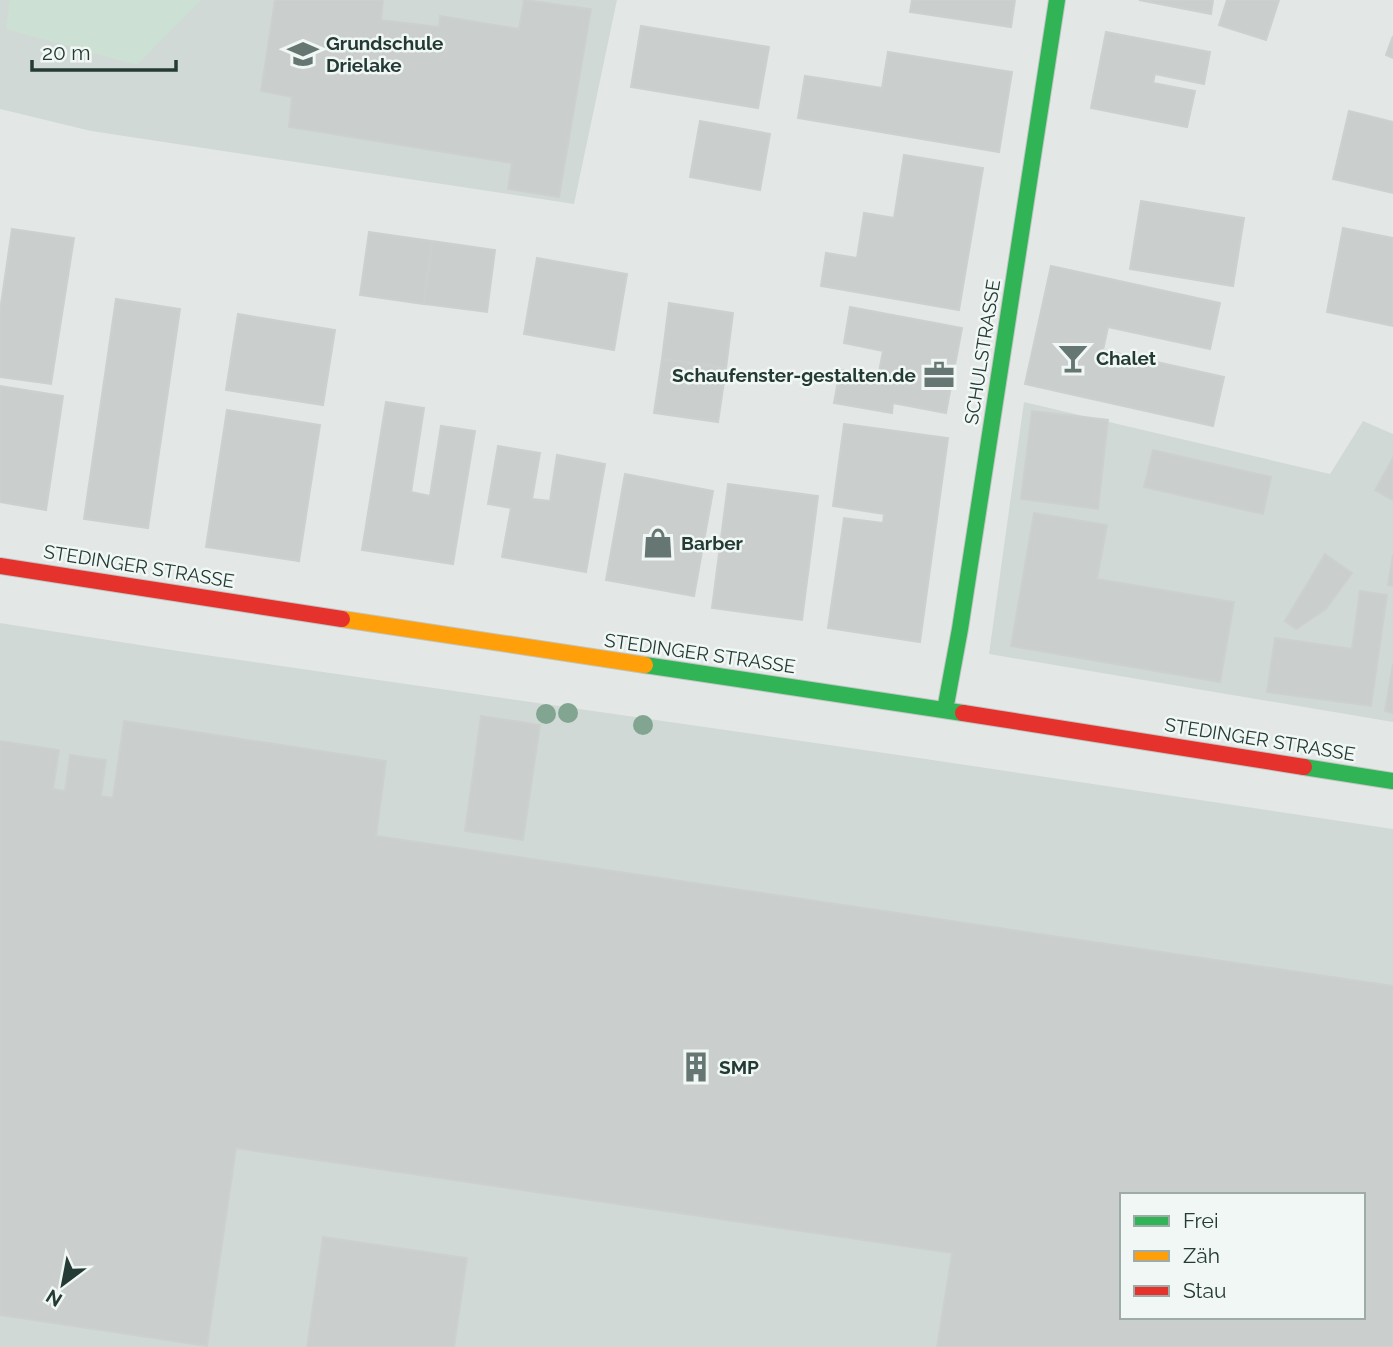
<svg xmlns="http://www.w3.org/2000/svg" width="1393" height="1347" font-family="Raleway,sans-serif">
<rect width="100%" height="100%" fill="#e3e8e6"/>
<!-- built -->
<path fill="#d1d9d6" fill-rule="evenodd" d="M 0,0 L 617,0 L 574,204 L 91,131 L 0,109 Z
M 1024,402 L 1330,474 L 1363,421 L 1393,434 L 1393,722 L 989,654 Z
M 0,623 L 178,651 L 926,759 L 1393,829 L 1393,1347 L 0,1347 ZM 1122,1195 L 1363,1195 L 1363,1317 L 1122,1317 Z"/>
<!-- green -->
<path fill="#cde0d4" d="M 10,0 L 201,0 L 137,65 L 6,29 Z"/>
<!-- building -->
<path fill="#cacfcd" stroke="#ccd1cf" stroke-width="2" fill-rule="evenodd" d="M 275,0 L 383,0 L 381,20 L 439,27 L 440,16 L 519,29 L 524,0 L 591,9 L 559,197 L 508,189 L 512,163 L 289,127 L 292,97 L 261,91 Z
M 912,0 L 1015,0 L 1011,27 L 910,12 Z
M 1139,0 L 1213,0 L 1211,14 Z
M 1227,0 L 1279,0 L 1266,40 L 1219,25 Z
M 641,26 L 769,47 L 758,108 L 631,87 Z
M 1106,32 L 1210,52 L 1204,84 L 1155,74 L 1153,83 L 1195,91 L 1187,127 L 1091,108 Z
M 1393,36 L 1393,58 L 1386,55 Z
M 888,52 L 1012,72 L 999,152 L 798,118 L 805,76 L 882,88 Z
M 1349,111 L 1393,122 L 1393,193 L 1333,179 Z
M 700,121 L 770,134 L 760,190 L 690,177 Z
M 904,155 L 983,168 L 959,310 L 821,286 L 826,253 L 857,258 L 864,213 L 894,218 Z
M 1141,201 L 1244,218 L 1233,286 L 1130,269 Z
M 1343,228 L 1393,238 L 1393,326 L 1327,312 Z
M 12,229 L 74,238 L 51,384 L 0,377 L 0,311 Z
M 369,232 L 432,241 L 424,304 L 360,295 Z
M 432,241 L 495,250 L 487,312 L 424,304 Z
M 537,258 L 627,274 L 614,350 L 524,334 Z
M 1051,266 L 1220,303 L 1210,349 L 1108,327 L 1103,350 L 1224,377 L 1213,426 L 1025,384 Z
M 116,299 L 180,309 L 148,528 L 84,519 Z
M 669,303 L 733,313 L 726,368 L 662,359 Z
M 850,307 L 962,328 L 946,413 L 893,403 L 892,413 L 834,403 L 840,370 L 878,377 L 883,351 L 844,343 Z
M 238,314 L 335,330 L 323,405 L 226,390 Z
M 662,359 L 726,368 L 718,422 L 654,413 Z
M 0,386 L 63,396 L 46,510 L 0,502 Z
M 386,402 L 424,408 L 411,492 L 430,496 L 441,426 L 475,431 L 453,564 L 362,550 Z
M 227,410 L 320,425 L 299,561 L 206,547 Z
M 1032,411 L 1108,420 L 1098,509 L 1021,499 Z
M 844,424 L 948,438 L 920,642 L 828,628 L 844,518 L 883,523 L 884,514 L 833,506 Z
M 498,446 L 540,453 L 532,499 L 550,501 L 557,455 L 605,464 L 586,572 L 502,557 L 511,508 L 488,504 Z
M 1153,450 L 1271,477 L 1263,514 L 1144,487 Z
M 1393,458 L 1393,500 L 1375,490 Z
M 625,474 L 713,491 L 694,596 L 606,580 Z
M 728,484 L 818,496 L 802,620 L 712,608 Z
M 1034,513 L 1107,525 L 1097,579 L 1234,602 L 1220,682 L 1011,646 Z
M 1325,554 L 1352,573 L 1326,609 L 1296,629 L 1285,621 Z
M 1393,555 L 1393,586 L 1388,585 Z
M 1360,591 L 1387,595 L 1371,706 L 1267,692 L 1275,638 L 1352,649 Z
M 1393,664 L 1393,713 L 1385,711 Z
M 481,716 L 540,725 L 523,840 L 465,831 Z
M 124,721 L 386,761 L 376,836 L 1393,986 L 1393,1347 L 937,1347 L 952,1253 L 236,1148 L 207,1346 L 0,1315 L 0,741 L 59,750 L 53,789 L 65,791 L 70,755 L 106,760 L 101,796 L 113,798 ZM 1122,1195 L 1363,1195 L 1363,1317 L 1122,1317 Z
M 323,1237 L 467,1258 L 454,1347 L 307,1347 Z"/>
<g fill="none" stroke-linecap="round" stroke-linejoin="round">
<!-- fast casing -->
<g stroke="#c0c6c3" stroke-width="18">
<path id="fast" d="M 645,665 L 963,713
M 945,710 L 960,629 L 1057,0
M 1304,767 L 1393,781"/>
</g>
<!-- slow casing -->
<g stroke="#c0c6c3" stroke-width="18">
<path id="slow" d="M 342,619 L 645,665"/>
</g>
<!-- jam casing -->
<g stroke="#c0c6c3" stroke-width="18">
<path id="jam" d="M 0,566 L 342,619
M 963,713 L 1304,767"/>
</g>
<!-- fast -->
<use href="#fast" stroke="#30b455" stroke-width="16"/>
<!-- slow -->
<use href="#slow" stroke="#ff9f0a" stroke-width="16"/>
<!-- jam -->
<use href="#jam" stroke="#e5322d" stroke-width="16"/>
</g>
<!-- trees -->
<g fill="#81a591">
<circle cx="568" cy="713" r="10"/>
<circle cx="546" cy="714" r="10"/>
<circle cx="643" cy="725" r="10"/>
</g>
<!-- icons -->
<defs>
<g id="school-bare" transform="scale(2.415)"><path d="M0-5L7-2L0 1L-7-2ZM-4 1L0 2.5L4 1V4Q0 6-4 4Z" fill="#667773" stroke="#f1f7f4" stroke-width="2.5" paint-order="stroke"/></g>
<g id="bar-bare" transform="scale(2.415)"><path d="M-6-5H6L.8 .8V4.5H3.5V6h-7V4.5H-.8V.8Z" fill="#667773" stroke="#f1f7f4" stroke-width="2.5" paint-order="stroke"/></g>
<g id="office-bare" transform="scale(2.415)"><path d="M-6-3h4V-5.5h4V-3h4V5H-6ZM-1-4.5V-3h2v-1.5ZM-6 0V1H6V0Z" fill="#667773" stroke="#f1f7f4" stroke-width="2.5" paint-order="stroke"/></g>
<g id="shop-bare" transform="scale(2.415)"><path d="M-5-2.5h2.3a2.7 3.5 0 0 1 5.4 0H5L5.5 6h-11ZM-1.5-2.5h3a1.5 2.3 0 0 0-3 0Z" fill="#667773" stroke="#f1f7f4" stroke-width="2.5" paint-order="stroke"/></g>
<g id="building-bare" transform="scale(2.415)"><path d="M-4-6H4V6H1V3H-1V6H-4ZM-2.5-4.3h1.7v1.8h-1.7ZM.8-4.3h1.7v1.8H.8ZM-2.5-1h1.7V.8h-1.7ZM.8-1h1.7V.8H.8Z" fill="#667773" stroke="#f1f7f4" stroke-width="2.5" paint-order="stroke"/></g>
</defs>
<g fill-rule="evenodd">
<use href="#school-bare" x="303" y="54"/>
<use href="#bar-bare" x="1073" y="358"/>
<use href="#office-bare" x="939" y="375"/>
<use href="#shop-bare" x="658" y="543"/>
<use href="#building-bare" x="696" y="1067"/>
</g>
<g text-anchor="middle" stroke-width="5" stroke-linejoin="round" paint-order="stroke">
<!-- poi labels -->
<g font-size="19" font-weight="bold" fill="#233a35" stroke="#f1f7f4" text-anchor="start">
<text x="326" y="50">Grundschule<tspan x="326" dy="22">Drielake</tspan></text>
<text x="1096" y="365">Chalet</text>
<text x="916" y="382" text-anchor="end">Schaufenster-gestalten.de</text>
<text x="681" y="550">Barber</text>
<text x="719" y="1074">SMP</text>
</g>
<!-- street labels -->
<g font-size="19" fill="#233a35" stroke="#f1f7f4">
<text transform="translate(982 352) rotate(-81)" y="7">SCHULSTRASSE</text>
<text transform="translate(139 566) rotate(9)" y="7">STEDINGER STRASSE</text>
<text transform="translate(700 653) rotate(8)" y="7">STEDINGER STRASSE</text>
<text transform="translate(1260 739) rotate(9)" y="7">STEDINGER STRASSE</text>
</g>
</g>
<!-- legend -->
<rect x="1120" y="1193" width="245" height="126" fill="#f1f7f4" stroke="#9faba8" stroke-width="2"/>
<rect x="1134" y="1216" width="35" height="10" fill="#30b455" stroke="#9faba8" stroke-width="2"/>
<text x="1183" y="1228" font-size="21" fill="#233a35">Frei</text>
<rect x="1134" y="1251" width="35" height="10" fill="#ff9f0a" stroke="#9faba8" stroke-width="2"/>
<text x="1183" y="1263" font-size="21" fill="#233a35">Zäh</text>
<rect x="1134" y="1286" width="35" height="10" fill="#e5322d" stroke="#9faba8" stroke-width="2"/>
<text x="1183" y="1298" font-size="21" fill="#233a35">Stau</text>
<!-- north arrow -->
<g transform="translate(63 1284) rotate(212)" stroke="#f1f7f4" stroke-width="5" paint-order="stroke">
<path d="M0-5L12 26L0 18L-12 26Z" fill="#233a35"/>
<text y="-10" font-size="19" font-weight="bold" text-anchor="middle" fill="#233a35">N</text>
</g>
<!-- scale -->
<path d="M32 60v10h144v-10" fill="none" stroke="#233a35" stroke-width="3.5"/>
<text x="42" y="60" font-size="21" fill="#233a35" stroke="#f1f7f4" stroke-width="5" paint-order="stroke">20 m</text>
</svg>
